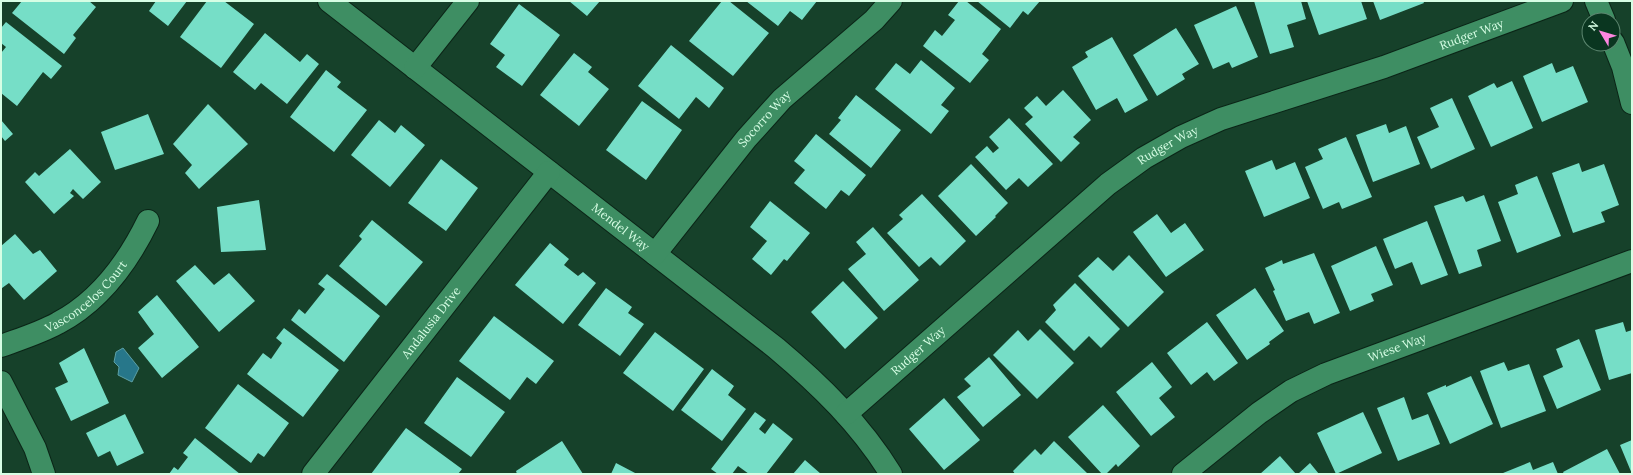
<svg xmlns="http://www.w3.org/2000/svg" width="1633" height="475" font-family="Lora,serif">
<rect width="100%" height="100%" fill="#16412a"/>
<!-- water -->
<path fill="#27778a" stroke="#5ca0a5" d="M 123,348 L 139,368 L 132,382 L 118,375 L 119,367 L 114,362 L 116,352 Z"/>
<!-- building -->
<path fill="#76dec7" d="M 22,1 L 89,1 L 96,7 L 73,35 L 76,38 L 64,54 L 12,13 Z
M 156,1 L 187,1 L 168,26 L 149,11 Z
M 207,1 L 224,1 L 254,24 L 221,68 L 180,37 Z
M 569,1 L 600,1 L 587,16 Z
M 722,1 L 729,1 L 769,33 L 733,76 L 689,41 Z
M 746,1 L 817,1 L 802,20 L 790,11 L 778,26 Z
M 959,1 L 966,1 L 1001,29 L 982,54 L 989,60 L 970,83 L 923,46 L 935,30 L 942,36 L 955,20 L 948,15 Z
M 977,1 L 1040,1 L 1028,15 L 1023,11 L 1010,28 Z
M 1254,1 L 1301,1 L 1306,19 L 1287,25 L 1294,47 L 1270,54 Z
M 1307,1 L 1361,1 L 1367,19 L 1319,35 Z
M 1373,1 L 1423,1 L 1424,3 L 1380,20 Z
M 519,4 L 560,35 L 522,86 L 496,67 L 505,55 L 490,44 Z
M 1236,6 L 1258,57 L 1232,68 L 1229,62 L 1213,69 L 1194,25 Z
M 6,22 L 62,66 L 51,79 L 43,72 L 17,106 L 1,93 L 1,53 L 6,47 L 1,43 L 1,28 Z
M 1176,28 L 1199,64 L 1182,74 L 1185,79 L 1157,96 L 1133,55 Z
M 265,33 L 300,62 L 307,54 L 319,64 L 287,104 L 261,83 L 255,90 L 233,72 Z
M 1112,37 L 1148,100 L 1125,113 L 1117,98 L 1096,110 L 1072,67 L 1088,57 L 1085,52 Z
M 671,45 L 724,88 L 709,108 L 696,97 L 679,119 L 638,86 Z
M 574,53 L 592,67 L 588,72 L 609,89 L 579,126 L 540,95 Z
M 921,60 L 955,88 L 941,105 L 949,111 L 931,134 L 875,89 L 896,63 L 910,74 Z
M 1552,63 L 1556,73 L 1573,66 L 1588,102 L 1542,122 L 1523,76 Z
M 326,70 L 341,82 L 337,87 L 367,110 L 334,152 L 290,117 Z
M 1512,81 L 1533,128 L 1491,147 L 1468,96 L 1494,83 L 1497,88 Z
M 1063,90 L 1091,120 L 1073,137 L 1080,143 L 1061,162 L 1025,124 L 1033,117 L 1024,108 L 1037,96 L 1046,106 Z
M 856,95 L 901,130 L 871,168 L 829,134 L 841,120 L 838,118 Z
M 1452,98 L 1475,149 L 1431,169 L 1417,137 L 1439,127 L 1430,108 Z
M 642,101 L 682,130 L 646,180 L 606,150 Z
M 208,104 L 248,144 L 199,189 L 185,173 L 192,165 L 173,144 Z
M 148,114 L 164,154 L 115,170 L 101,132 Z
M 1009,118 L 1053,164 L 1028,187 L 1019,178 L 1006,190 L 975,157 L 987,146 L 993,153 L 999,148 L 989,137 Z
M 1,120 L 13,134 L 5,141 L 1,136 Z
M 379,120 L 395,133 L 401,125 L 425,145 L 390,187 L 351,155 Z
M 1386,124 L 1389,133 L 1406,126 L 1420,164 L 1373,182 L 1356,135 Z
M 816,134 L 866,175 L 849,196 L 841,190 L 826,209 L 794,183 L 805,170 L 794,161 Z
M 1346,137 L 1372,197 L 1342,209 L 1339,202 L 1323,209 L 1305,167 L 1323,159 L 1318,149 Z
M 70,149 L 101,182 L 83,199 L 73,189 L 70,193 L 74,196 L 54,214 L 25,182 L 35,172 L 39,176 Z
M 441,159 L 478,188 L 446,231 L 408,203 Z
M 1272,160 L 1276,170 L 1295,162 L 1310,198 L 1264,217 L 1245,171 Z
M 1579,163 L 1582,172 L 1604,164 L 1619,205 L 1601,212 L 1605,222 L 1573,233 L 1552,173 Z
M 971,164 L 1008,203 L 995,216 L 996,217 L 976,236 L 938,196 Z
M 1537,176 L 1561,236 L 1517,253 L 1498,202 L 1518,194 L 1515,185 Z
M 922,194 L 966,241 L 940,266 L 931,257 L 919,267 L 887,233 L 903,219 L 899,215 Z
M 1484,195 L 1501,241 L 1477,250 L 1482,266 L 1459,274 L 1434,206 L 1463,196 L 1466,202 Z
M 259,200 L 266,250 L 221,252 L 217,207 Z
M 770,201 L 810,233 L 787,261 L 784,259 L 771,275 L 752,259 L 767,241 L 750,227 Z
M 1157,214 L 1171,233 L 1185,223 L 1204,250 L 1166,277 L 1133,232 Z
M 372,220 L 423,262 L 386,306 L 339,266 L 362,239 L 359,236 Z
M 1427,221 L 1448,275 L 1421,285 L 1412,262 L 1395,269 L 1383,239 Z
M 873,227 L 919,280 L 884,311 L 848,269 L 866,254 L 856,242 Z
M 15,234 L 33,254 L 40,250 L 57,271 L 24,300 L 9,283 L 2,288 L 1,286 L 1,246 Z
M 550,243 L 569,259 L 564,265 L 578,276 L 583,272 L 596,283 L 563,324 L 515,285 Z
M 1376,246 L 1393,285 L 1371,294 L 1374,301 L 1350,311 L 1331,266 Z
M 1314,253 L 1340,313 L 1314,324 L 1309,312 L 1286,321 L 1273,291 L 1275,290 L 1265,268 L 1282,260 L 1283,264 Z
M 1129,255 L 1164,292 L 1128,327 L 1078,276 L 1098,257 L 1113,271 Z
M 195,265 L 214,285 L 229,273 L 255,301 L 219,332 L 176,281 Z
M 327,274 L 380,316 L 344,362 L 291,320 L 299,309 L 305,314 L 325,289 L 318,284 Z
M 843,281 L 878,318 L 845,349 L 811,312 Z
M 1075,283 L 1120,329 L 1101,348 L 1089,336 L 1074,351 L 1045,322 L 1056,310 L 1053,305 Z
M 606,288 L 632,307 L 628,313 L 644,324 L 620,356 L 578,325 Z
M 1255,288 L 1284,331 L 1269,342 L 1270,344 L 1247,360 L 1216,315 Z
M 157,295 L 199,347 L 162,378 L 138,348 L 154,334 L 138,312 Z
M 494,316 L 554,361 L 536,384 L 527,377 L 510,400 L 459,361 Z
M 1207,322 L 1238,363 L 1214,381 L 1207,372 L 1191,385 L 1167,353 Z
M 1623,322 L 1626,332 L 1632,330 L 1632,373 L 1609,380 L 1595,330 Z
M 284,328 L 339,370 L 303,417 L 247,374 L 263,353 L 271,359 L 282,343 L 276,338 Z
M 1040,329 L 1074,363 L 1037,399 L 993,355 L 1018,330 L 1028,341 Z
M 655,332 L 704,369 L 673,411 L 623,373 Z
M 1579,339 L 1601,390 L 1557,409 L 1543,376 L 1563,367 L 1556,349 Z
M 84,348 L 109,403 L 71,421 L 55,388 L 68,382 L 59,363 Z
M 989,357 L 1021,395 L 983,427 L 957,397 L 971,386 L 964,379 Z
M 1152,362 L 1172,387 L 1159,398 L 1175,417 L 1151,436 L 1116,392 Z
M 1504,362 L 1508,371 L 1529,364 L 1546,411 L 1501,428 L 1480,371 Z
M 712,369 L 734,386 L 728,395 L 746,409 L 722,441 L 681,410 Z
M 1471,376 L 1493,424 L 1450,444 L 1427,393 L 1446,385 L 1446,387 Z
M 457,377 L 505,412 L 471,457 L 424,423 Z
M 238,384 L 289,423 L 264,457 L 258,453 L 251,463 L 205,428 Z
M 1404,397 L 1412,420 L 1428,414 L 1440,444 L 1398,461 L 1377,408 Z
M 944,398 L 980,440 L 944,470 L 909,429 Z
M 1103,405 L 1140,446 L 1118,467 L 1116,464 L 1106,474 L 1102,474 L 1068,437 Z
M 755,412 L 766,420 L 759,429 L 765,434 L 773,423 L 793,439 L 766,474 L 749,474 L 738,466 L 732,474 L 718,474 L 711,469 Z
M 1363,412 L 1382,453 L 1336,474 L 1317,433 Z
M 125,414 L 144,453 L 117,466 L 110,451 L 98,457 L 86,433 Z
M 406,428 L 462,469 L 458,474 L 371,474 Z
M 195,438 L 240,474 L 169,474 L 174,467 L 178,470 L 188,457 L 183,453 Z
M 1632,440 L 1632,474 L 1620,445 Z
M 562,441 L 583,474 L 517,474 L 516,471 Z
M 1054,441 L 1088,474 L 1015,474 L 1013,471 L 1035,449 L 1041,455 Z
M 1607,449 L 1620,474 L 1564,474 L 1563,472 Z
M 1280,456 L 1296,474 L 1260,474 Z
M 805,460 L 821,474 L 793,474 Z
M 1530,462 L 1533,470 L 1553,462 L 1558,474 L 1503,474 L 1503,473 Z
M 616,463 L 637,474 L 611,474 Z
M 1310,463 L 1319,474 L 1298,474 Z"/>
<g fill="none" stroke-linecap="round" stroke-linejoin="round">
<!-- minor casing -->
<g stroke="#0b2517" stroke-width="24">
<g id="minor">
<path id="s1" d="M 329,1 L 776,348 C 820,385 861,425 891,474"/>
<path d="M 1596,1 L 1604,20"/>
<path d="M 1613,42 L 1623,67 L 1632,103"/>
<path d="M 415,68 L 468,1"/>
<path id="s2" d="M 655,254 L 746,139 L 782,99 L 874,20 L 891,1"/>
<path id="s3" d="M 1,346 C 20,339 40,333 58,323 C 100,301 128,262 148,221"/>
<path d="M 1,382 L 35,448 L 44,474"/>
<path id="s4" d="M 846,414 L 1108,184 L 1144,158 L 1181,137 L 1221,119 L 1384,67 L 1562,1"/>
<path id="s5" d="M 313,474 L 549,172"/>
<path id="s6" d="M 1183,474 L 1259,413 L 1291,391 L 1326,374 L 1632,261"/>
</g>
</g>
<!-- minor -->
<use href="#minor" stroke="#3e8e63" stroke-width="22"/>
</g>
<g text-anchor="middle" stroke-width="4" stroke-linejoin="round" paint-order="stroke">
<!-- street labels -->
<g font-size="12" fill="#d7fee5" stroke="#0a3620">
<text dy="4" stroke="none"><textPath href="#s4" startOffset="744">Rudger Way</textPath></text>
<text dy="4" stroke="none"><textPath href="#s2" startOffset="174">Socorro Way</textPath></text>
<text dy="4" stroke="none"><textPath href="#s4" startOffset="420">Rudger Way</textPath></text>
<text dy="4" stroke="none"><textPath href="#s1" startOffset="369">Mendel Way</textPath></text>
<text dy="4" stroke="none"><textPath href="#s3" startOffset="100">Vasconcelos Court</textPath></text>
<text dy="4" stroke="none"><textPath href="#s5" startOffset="192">Andalusia Drive</textPath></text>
<text dy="4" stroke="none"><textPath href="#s6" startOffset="251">Wiese Way</textPath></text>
<text dy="4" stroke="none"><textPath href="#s4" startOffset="96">Rudger Way</textPath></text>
</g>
</g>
<!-- border -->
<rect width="1633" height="475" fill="none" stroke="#d7fee5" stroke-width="4"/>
<!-- north arrow -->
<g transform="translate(1601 32) rotate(308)"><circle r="19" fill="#0a3620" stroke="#5c866f"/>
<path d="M0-3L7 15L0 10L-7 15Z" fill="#fe86e1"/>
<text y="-6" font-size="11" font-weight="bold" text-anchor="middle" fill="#d7fee5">N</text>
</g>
</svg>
